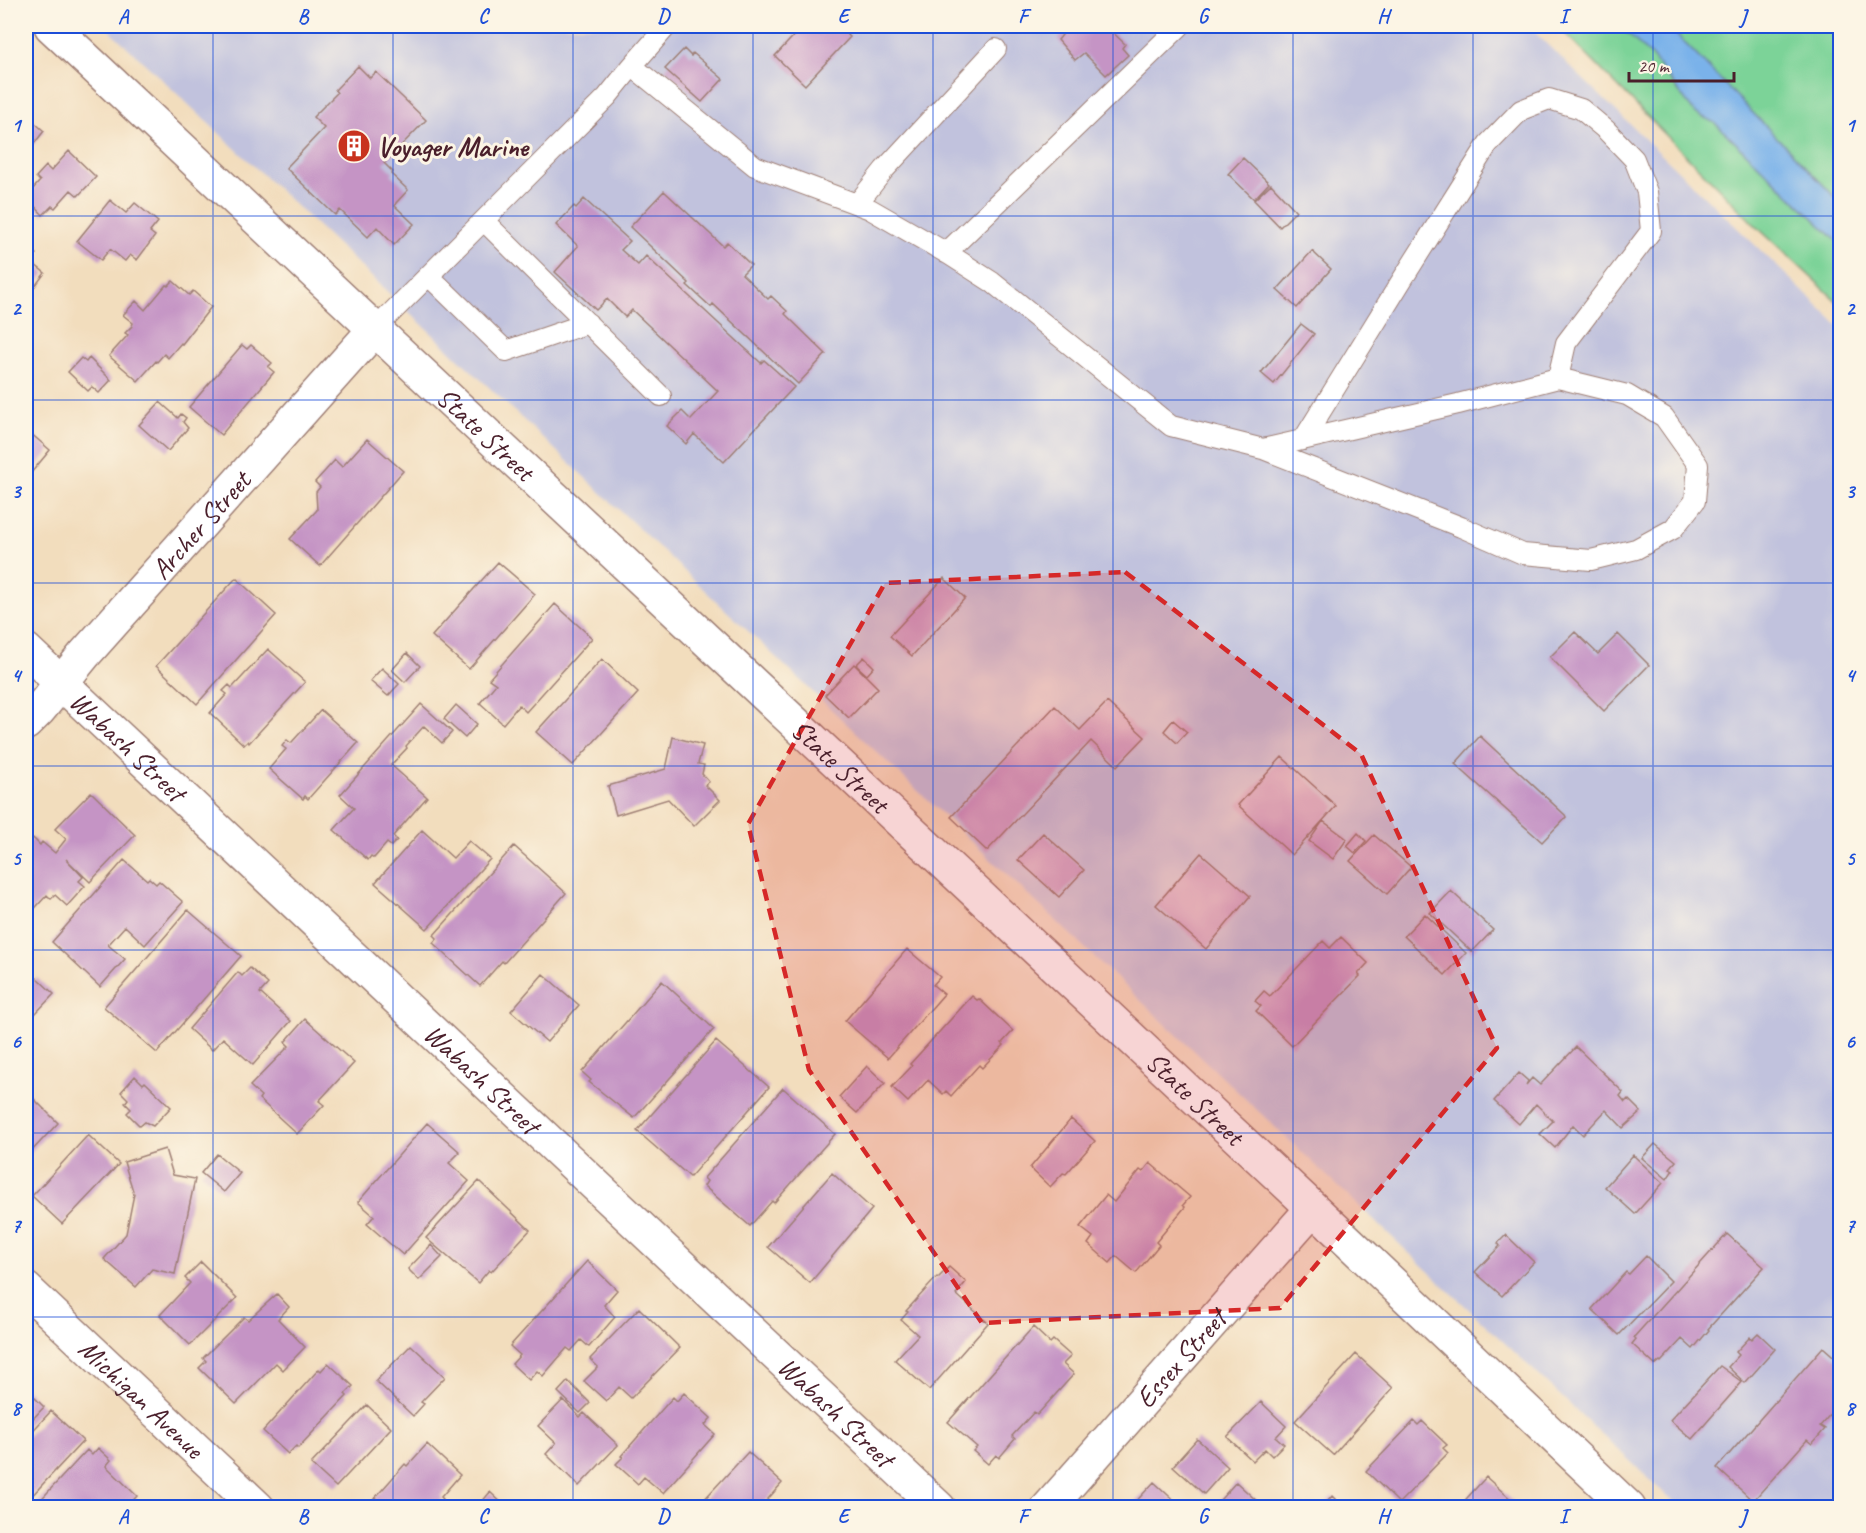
<svg xmlns="http://www.w3.org/2000/svg" width="1866" height="1533" font-family="Caveat,sans-serif">
<rect width="100%" height="100%" fill="#fcf5e5"/>
<filter id="ink" filterUnits="userSpaceOnUse"><feTurbulence type="fractalNoise" baseFrequency=".0167" numOctaves="2"/><feDisplacementMap in="SourceGraphic" scale="12" xChannelSelector="R" yChannelSelector="G"/><feConvolveMatrix kernelMatrix="1 2 1 2 8 2 1 2 1" color-interpolation-filters="sRGB"/></filter>
<filter id="wash" filterUnits="userSpaceOnUse"><feTurbulence type="fractalNoise" baseFrequency=".008" numOctaves="4" result="noise"/><feDisplacementMap in="SourceGraphic" scale="24" xChannelSelector="R" yChannelSelector="G"/><feGaussianBlur stdDeviation="1.35" result="paint"/><feColorMatrix in="noise" values="0 0 0 0 0 0 0 0 0 0 0 0 0 0 0 0 0 1.4 0 .05"/><feComposite in="paint" operator="in"/></filter>
<g filter="url(#wash)">
<rect width="100%" height="100%" fill="#f2ddbd"/>
<!-- industrial -->
<path fill="#c1c2dd" d="M 105,26 L 1528,26 L 1840,327 L 1840,1507 L 1679,1507 Z"/>
<!-- green -->
<path fill="#7cd398" stroke="#637962" stroke-width="1.5" d="M 1558,26 L 1840,26 L 1840,304 L 1756,226 Z"/>
<!-- water -->
<path fill="#7ab2ea" stroke="#62688a" stroke-width="1.5" d="M 1620,26 L 1668,26 L 1840,202 L 1840,244 L 1715,123 L 1695,113 L 1652,57 Z"/>
<g id="blocks">
<!-- building -->
<path fill="#c594c5" d="M 803,26 L 838,26 L 850,37 L 805,85 L 775,56 Z
M 1055,26 L 1106,26 L 1125,44 L 1122,48 L 1128,55 L 1106,75 L 1084,53 L 1075,60 L 1058,40 L 1062,35 Z
M 684,49 L 691,56 L 693,53 L 723,79 L 702,102 L 665,69 Z
M 358,66 L 370,78 L 376,72 L 426,120 L 384,163 L 393,172 L 391,174 L 408,190 L 396,203 L 395,206 L 414,224 L 394,245 L 377,227 L 368,237 L 340,210 L 335,215 L 286,168 L 324,128 L 313,117 L 337,93 L 335,90 Z
M 26,115 L 44,131 L 26,154 Z
M 69,151 L 96,177 L 78,196 L 71,190 L 55,208 L 52,206 L 43,215 L 26,197 L 40,181 L 36,177 L 46,166 L 51,171 Z
M 1243,158 L 1269,183 L 1254,199 L 1228,174 Z
M 1271,184 L 1296,211 L 1280,227 L 1254,200 Z
M 664,191 L 723,246 L 727,242 L 751,265 L 742,274 L 768,299 L 771,296 L 787,311 L 785,314 L 826,354 L 798,384 L 713,304 L 711,307 L 687,285 L 689,283 L 630,227 Z
M 584,199 L 630,241 L 621,250 L 638,265 L 646,256 L 761,363 L 764,360 L 794,387 L 724,462 L 694,434 L 686,444 L 667,426 L 682,411 L 691,420 L 718,391 L 632,310 L 625,317 L 607,299 L 596,310 L 555,272 L 578,246 L 556,225 L 574,206 L 576,208 Z
M 110,200 L 126,213 L 135,203 L 158,222 L 150,232 L 155,236 L 137,260 L 130,255 L 125,261 L 110,249 L 101,260 L 77,241 Z
M 26,246 L 36,254 L 30,261 L 45,273 L 26,298 Z
M 1312,251 L 1331,269 L 1297,308 L 1277,290 Z
M 173,281 L 189,295 L 193,291 L 211,307 L 182,344 L 181,343 L 168,358 L 164,354 L 157,362 L 156,361 L 138,381 L 109,356 L 128,335 L 125,333 L 132,326 L 133,323 L 123,315 L 136,301 L 145,310 L 166,285 L 168,286 Z
M 1301,324 L 1314,334 L 1274,384 L 1261,373 Z
M 242,345 L 247,349 L 251,345 L 272,363 L 268,367 L 274,372 L 221,435 L 189,407 Z
M 81,358 L 86,362 L 89,358 L 111,380 L 99,393 L 92,387 L 88,391 L 68,372 Z
M 160,402 L 178,418 L 181,414 L 186,418 L 183,422 L 188,428 L 168,451 L 139,425 Z
M 29,432 L 50,450 L 26,479 L 26,436 Z
M 367,439 L 403,471 L 320,566 L 290,539 L 317,510 L 316,492 L 320,487 L 315,482 L 335,460 L 342,467 Z
M 498,562 L 535,594 L 469,669 L 432,636 Z
M 236,578 L 276,615 L 197,704 L 156,666 Z
M 944,578 L 965,598 L 912,656 L 890,636 Z
M 555,604 L 592,638 L 526,712 L 519,705 L 503,724 L 480,703 L 496,684 L 489,679 Z
M 1575,632 L 1598,654 L 1618,634 L 1649,665 L 1604,711 L 1550,657 Z
M 268,649 L 305,682 L 249,743 L 248,741 L 244,745 L 210,713 L 227,694 L 223,691 L 229,685 L 232,688 Z
M 407,653 L 420,666 L 405,682 L 392,670 Z
M 864,657 L 874,667 L 867,675 L 856,665 Z
M 602,659 L 638,693 L 573,765 L 536,732 Z
M 854,664 L 878,688 L 849,718 L 825,695 Z
M 382,668 L 399,684 L 388,696 L 370,681 Z
M 1107,702 L 1145,737 L 1117,766 L 1091,741 L 987,851 L 951,817 L 1055,706 L 1080,730 Z
M 421,704 L 452,732 L 442,743 L 424,726 L 406,746 L 407,748 L 391,765 L 427,797 L 393,836 L 397,840 L 391,846 L 387,843 L 374,858 L 371,856 L 368,860 L 334,830 L 354,808 L 340,795 Z
M 456,705 L 477,724 L 465,738 L 444,719 Z
M 321,710 L 358,743 L 308,799 L 305,796 L 303,799 L 269,769 L 286,749 L 282,746 L 287,740 L 291,743 Z
M 1173,720 L 1187,732 L 1177,743 L 1164,731 Z
M 1480,736 L 1565,815 L 1566,817 L 1542,842 L 1455,764 Z
M 673,737 L 703,745 L 698,764 L 704,765 L 702,774 L 709,782 L 705,785 L 720,800 L 694,826 L 668,799 L 616,815 L 608,786 L 666,769 Z
M 1282,757 L 1336,806 L 1292,855 L 1238,805 Z
M 91,792 L 135,835 L 90,882 L 66,859 L 83,877 L 79,881 L 85,886 L 67,906 L 55,895 L 51,899 L 47,895 L 26,918 L 26,846 L 33,838 L 40,845 L 42,842 L 55,853 L 66,839 L 55,829 Z
M 1323,821 L 1347,839 L 1333,859 L 1309,841 Z
M 422,830 L 453,858 L 469,841 L 490,859 L 427,929 L 375,883 Z
M 1043,833 L 1084,870 L 1059,897 L 1018,860 Z
M 1358,833 L 1366,841 L 1355,853 L 1347,846 Z
M 1374,835 L 1411,867 L 1387,894 L 1350,861 Z
M 514,846 L 566,893 L 504,963 L 502,961 L 480,986 L 433,943 L 437,938 L 434,935 Z
M 1201,853 L 1250,896 L 1206,949 L 1156,905 Z
M 124,860 L 147,880 L 149,878 L 156,884 L 159,881 L 183,902 L 145,945 L 125,926 L 108,945 L 125,959 L 100,987 L 52,942 Z
M 1451,891 L 1493,930 L 1472,952 L 1430,913 Z
M 188,910 L 241,956 L 157,1053 L 104,1007 Z
M 1425,914 L 1466,953 L 1445,975 L 1404,936 Z
M 1341,937 L 1368,963 L 1358,974 L 1360,976 L 1292,1046 L 1256,1011 L 1261,1006 L 1255,1001 L 1264,991 L 1270,996 L 1323,941 L 1330,948 Z
M 907,949 L 940,977 L 933,985 L 944,994 L 888,1058 L 845,1021 Z
M 250,968 L 268,984 L 260,993 L 291,1021 L 253,1065 L 223,1038 L 212,1050 L 189,1029 L 238,972 L 242,976 Z
M 543,974 L 579,1005 L 547,1042 L 511,1011 Z
M 37,978 L 54,994 L 35,1014 L 26,1006 L 26,982 L 29,985 Z
M 662,981 L 714,1029 L 634,1118 L 589,1082 L 591,1080 L 582,1072 Z
M 972,996 L 977,1000 L 979,999 L 1013,1031 L 1002,1043 L 1004,1045 L 982,1068 L 979,1065 L 951,1096 L 946,1091 L 943,1094 L 928,1080 L 908,1102 L 892,1087 L 912,1066 L 910,1064 Z
M 305,1019 L 354,1063 L 319,1101 L 324,1105 L 297,1134 L 259,1099 L 261,1096 L 250,1086 L 289,1046 L 285,1042 Z
M 716,1041 L 769,1087 L 690,1177 L 637,1131 Z
M 1576,1047 L 1623,1092 L 1620,1096 L 1625,1102 L 1628,1099 L 1641,1112 L 1623,1128 L 1606,1110 L 1583,1135 L 1573,1125 L 1555,1148 L 1540,1134 L 1553,1121 L 1536,1104 L 1519,1124 L 1494,1101 L 1519,1073 L 1528,1081 L 1526,1085 L 1532,1078 L 1540,1085 Z
M 867,1066 L 885,1083 L 857,1113 L 839,1097 Z
M 135,1076 L 143,1084 L 145,1082 L 171,1107 L 153,1126 L 145,1122 L 140,1126 L 127,1113 L 131,1109 L 125,1103 L 128,1099 L 121,1092 Z
M 783,1088 L 835,1134 L 774,1203 L 772,1201 L 750,1226 L 704,1186 L 707,1181 L 704,1178 Z
M 26,1091 L 58,1123 L 26,1157 Z
M 1071,1119 L 1095,1141 L 1066,1174 L 1063,1173 L 1050,1187 L 1030,1168 Z
M 427,1123 L 460,1152 L 449,1163 L 469,1181 L 403,1255 L 367,1224 L 374,1216 L 358,1202 Z
M 88,1135 L 119,1164 L 62,1224 L 32,1196 Z
M 1655,1144 L 1676,1161 L 1670,1168 L 1673,1170 L 1667,1179 L 1642,1158 Z
M 165,1149 L 173,1175 L 195,1179 L 175,1274 L 152,1269 L 136,1287 L 104,1259 L 126,1234 L 134,1194 L 124,1162 Z
M 217,1154 L 240,1173 L 224,1192 L 201,1173 Z
M 1633,1155 L 1663,1183 L 1635,1214 L 1605,1187 Z
M 1150,1163 L 1190,1197 L 1183,1205 L 1185,1207 L 1156,1242 L 1159,1245 L 1136,1273 L 1116,1256 L 1110,1263 L 1088,1244 L 1093,1237 L 1080,1227 L 1106,1195 L 1114,1202 L 1140,1170 L 1143,1172 Z
M 832,1173 L 872,1209 L 810,1283 L 768,1247 Z
M 479,1181 L 530,1230 L 491,1272 L 489,1270 L 478,1283 L 426,1238 Z
M 1727,1234 L 1764,1267 L 1708,1329 L 1709,1330 L 1693,1349 L 1682,1339 L 1661,1362 L 1660,1361 L 1655,1365 L 1632,1344 L 1636,1339 L 1634,1337 Z
M 1506,1235 L 1534,1262 L 1502,1296 L 1475,1272 L 1500,1246 L 1498,1243 Z
M 431,1245 L 442,1257 L 419,1280 L 408,1269 Z
M 1646,1256 L 1671,1281 L 1619,1335 L 1592,1309 L 1626,1272 L 1629,1274 Z
M 587,1261 L 617,1290 L 604,1305 L 615,1317 L 589,1347 L 581,1340 L 571,1351 L 567,1348 L 543,1376 L 537,1371 L 529,1380 L 512,1364 L 520,1355 L 510,1346 Z
M 201,1262 L 237,1298 L 190,1345 L 160,1315 L 190,1283 L 185,1278 Z
M 949,1267 L 966,1282 L 956,1294 L 988,1323 L 929,1390 L 895,1360 L 918,1335 L 901,1320 L 908,1312 L 906,1311 L 937,1277 L 938,1278 Z
M 277,1294 L 289,1307 L 278,1319 L 305,1347 L 283,1370 L 276,1363 L 236,1404 L 199,1368 L 206,1361 L 203,1358 L 244,1317 L 248,1320 Z
M 639,1308 L 680,1348 L 631,1398 L 619,1387 L 606,1401 L 584,1381 L 598,1367 L 590,1359 Z
M 1033,1327 L 1050,1343 L 1053,1340 L 1071,1356 L 1063,1364 L 1074,1374 L 1037,1415 L 1034,1412 L 1012,1436 L 1015,1439 L 999,1458 L 996,1455 L 988,1464 L 973,1451 L 977,1447 L 948,1422 Z
M 1758,1333 L 1775,1349 L 1745,1383 L 1728,1367 L 1739,1355 L 1736,1352 L 1750,1337 L 1752,1339 Z
M 411,1345 L 445,1377 L 421,1402 L 424,1404 L 413,1416 L 376,1381 Z
M 1823,1347 L 1840,1362 L 1840,1403 L 1820,1426 L 1825,1429 L 1812,1444 L 1807,1440 L 1753,1501 L 1717,1468 Z
M 1356,1354 L 1393,1388 L 1333,1455 L 1295,1421 Z
M 328,1363 L 353,1386 L 345,1394 L 347,1396 L 298,1448 L 296,1446 L 288,1454 L 263,1431 L 319,1369 L 321,1371 Z
M 1720,1366 L 1742,1382 L 1692,1439 L 1670,1420 Z
M 568,1381 L 590,1403 L 580,1413 L 558,1392 Z
M 26,1389 L 44,1407 L 26,1426 Z
M 684,1393 L 711,1418 L 705,1425 L 715,1434 L 663,1493 L 644,1477 L 638,1484 L 616,1464 L 623,1457 L 621,1456 L 673,1397 L 677,1401 Z
M 563,1400 L 580,1417 L 584,1413 L 618,1445 L 579,1486 L 546,1454 L 556,1443 L 538,1426 Z
M 1261,1402 L 1286,1426 L 1276,1437 L 1284,1444 L 1272,1456 L 1265,1449 L 1253,1461 L 1227,1437 Z
M 367,1405 L 391,1428 L 336,1487 L 311,1464 Z
M 51,1411 L 83,1441 L 26,1502 L 26,1438 Z
M 1414,1421 L 1418,1425 L 1422,1421 L 1447,1445 L 1443,1448 L 1448,1453 L 1399,1503 L 1366,1471 Z
M 1197,1439 L 1228,1467 L 1204,1494 L 1173,1466 Z
M 427,1444 L 460,1475 L 441,1497 L 443,1499 L 435,1508 L 366,1508 L 405,1464 L 407,1466 Z
M 98,1448 L 111,1460 L 106,1466 L 137,1496 L 126,1508 L 33,1508 L 87,1450 L 92,1455 Z
M 748,1452 L 782,1483 L 760,1508 L 686,1508 L 694,1499 L 700,1504 Z
M 1486,1477 L 1514,1502 L 1508,1508 L 1458,1508 Z
M 1154,1482 L 1182,1508 L 1130,1508 Z
M 1236,1482 L 1258,1502 L 1263,1508 L 1213,1508 Z
M 490,1492 L 507,1508 L 477,1508 Z
M 1332,1496 L 1344,1508 L 1322,1508 Z"/>
</g>
</g>
<g filter="url(#ink)">
<use href="#blocks" fill-opacity="0" stroke="#9e7e74" stroke-width="1.5"/>
<g fill="none" stroke-linecap="round" stroke-linejoin="round">
<!-- service casing -->
<g stroke="#9e7e74" stroke-width="22">
<path id="service" d="M 632,66 L 667,26
M 857,204 L 884,170 L 996,49
M 484,221 L 661,396
M 946,253 L 1180,26
M 430,277 L 506,351 L 588,323
M 375,329 L 607,97 L 632,66 L 755,166 L 870,209 L 950,255 L 992,282 L 1171,426 L 1263,449 L 1458,404 L 1558,378 L 1627,395 L 1664,417 L 1698,465 L 1695,501 L 1673,529 L 1636,549 L 1591,560 L 1523,554 L 1461,527 L 1263,449
M 1303,440 L 1402,280 L 1488,144 L 1521,110 L 1549,99 L 1581,109 L 1606,130 L 1634,159 L 1647,192 L 1651,231 L 1566,343 L 1558,378"/>
</g>
<!-- minor casing -->
<g stroke="#9e7e74" stroke-width="36">
<g id="minor">
<path id="s1" d="M 51,26 L 1349,1242 L 1629,1508"/>
<path id="s2" d="M 26,650 L 939,1508"/>
<path id="s3" d="M 26,723 L 39,710 L 84,655 L 375,329"/>
<path id="s4" d="M 26,1289 L 258,1508"/>
<path id="s5" d="M 1048,1508 L 1312,1209"/>
</g>
</g>
<!-- service -->
<use href="#service" stroke="#fff" stroke-width="20"/>
<!-- minor -->
<use href="#minor" stroke="#fff" stroke-width="33"/>
</g>
</g>
<!-- marked area -->
<path fill="#d62828" fill-opacity="0.2" stroke="#d62828" stroke-width="4.5" stroke-dasharray="12 8" stroke-linejoin="round" d="M 1125,572 L 1361,754 L 1497,1048 L 1280,1308 L 982,1323 L 809,1070 L 748,824 L 885,583 Z"/>
<!-- grid -->
<path fill="none" stroke="#1d4ed8" stroke-width="1.5" stroke-opacity="0.55" d="M 213,26 L 213,1508M 393,26 L 393,1508M 573,26 L 573,1508M 753,26 L 753,1508M 933,26 L 933,1508M 1113,26 L 1113,1508M 1293,26 L 1293,1508M 1473,26 L 1473,1508M 1653,26 L 1653,1508M 26,216 L 1840,216M 26,400 L 1840,400M 26,583 L 1840,583M 26,766 L 1840,766M 26,950 L 1840,950M 26,1133 L 1840,1133M 26,1317 L 1840,1317"/>
<!-- icons -->
<defs>
<g id="building-disc" transform="scale(1.725)"><circle r="9.5" fill="#c8321e" stroke="#fcf5e5"/><path d="M-4-6H4V6H1V3H-1V6H-4ZM-2.5-4.3h1.7v1.8h-1.7ZM.8-4.3h1.7v1.8H.8ZM-2.5-1h1.7V.8h-1.7ZM.8-1h1.7V.8H.8Z" fill="#fff"/></g>
</defs>
<g fill-rule="evenodd">
<use href="#building-disc" x="354" y="146"/>
</g>
<g text-anchor="middle" stroke-width="6" stroke-linejoin="round" paint-order="stroke">
<!-- poi labels -->
<g font-size="28" font-weight="bold" fill="#4a1f2b" stroke="#fcf5e5" text-anchor="start">
<text x="377" y="156">Voyager Marine</text>
</g>
<!-- street labels -->
<g font-size="28" fill="#4a1f2b" stroke="#fcf5e5">
<text dy="10" stroke="none"><textPath href="#s1" startOffset="596">State Street</textPath></text>
<text dy="10" stroke="none"><textPath href="#s3" startOffset="264">Archer Street</textPath></text>
<text dy="10" stroke="none"><textPath href="#s2" startOffset="140">Wabash Street</textPath></text>
<text dy="10" stroke="none"><textPath href="#s1" startOffset="1082">State Street</textPath></text>
<text dy="10" stroke="none"><textPath href="#s2" startOffset="626">Wabash Street</textPath></text>
<text dy="10" stroke="none"><textPath href="#s1" startOffset="1568">State Street</textPath></text>
<text dy="10" stroke="none"><textPath href="#s5" startOffset="200">Essex Street</textPath></text>
<text dy="10" stroke="none"><textPath href="#s4" startOffset="159">Michigan Avenue</textPath></text>
<text dy="10" stroke="none"><textPath href="#s2" startOffset="1112">Wabash Street</textPath></text>
</g>
</g>
<!-- margin -->
<rect width="1866" height="1533" fill="none" stroke="#fcf5e5" stroke-width="66"/>
<!-- scale -->
<path d="M1629 72v9h105v-9" fill="none" stroke="#4a1f2b" stroke-width="3"/>
<text x="1638" y="72" font-size="18" fill="#4a1f2b" stroke="#fcf5e5" stroke-width="4.5" paint-order="stroke">20 m</text>
<rect x="33" y="33" width="1800" height="1467" fill="none" stroke="#1d4ed8" stroke-width="2"/>
<g font-size="20" text-anchor="middle" font-weight="bold" fill="#1d4ed8">
<text x="123" y="23">A</text>
<text x="303" y="23">B</text>
<text x="483" y="23">C</text>
<text x="663" y="23">D</text>
<text x="843" y="23">E</text>
<text x="1023" y="23">F</text>
<text x="1203" y="23">G</text>
<text x="1383" y="23">H</text>
<text x="1563" y="23">I</text>
<text x="1743" y="23">J</text>
<text x="16" y="132">1</text>
<text x="1850" y="132">1</text>
<text x="16" y="315">2</text>
<text x="1850" y="315">2</text>
<text x="16" y="498">3</text>
<text x="1850" y="498">3</text>
<text x="16" y="682">4</text>
<text x="1850" y="682">4</text>
<text x="16" y="865">5</text>
<text x="1850" y="865">5</text>
<text x="16" y="1048">6</text>
<text x="1850" y="1048">6</text>
<text x="16" y="1232">7</text>
<text x="1850" y="1232">7</text>
<text x="16" y="1415">8</text>
<text x="1850" y="1415">8</text>
<text x="123" y="1523">A</text>
<text x="303" y="1523">B</text>
<text x="483" y="1523">C</text>
<text x="663" y="1523">D</text>
<text x="843" y="1523">E</text>
<text x="1023" y="1523">F</text>
<text x="1203" y="1523">G</text>
<text x="1383" y="1523">H</text>
<text x="1563" y="1523">I</text>
<text x="1743" y="1523">J</text>
</g>
</svg>
